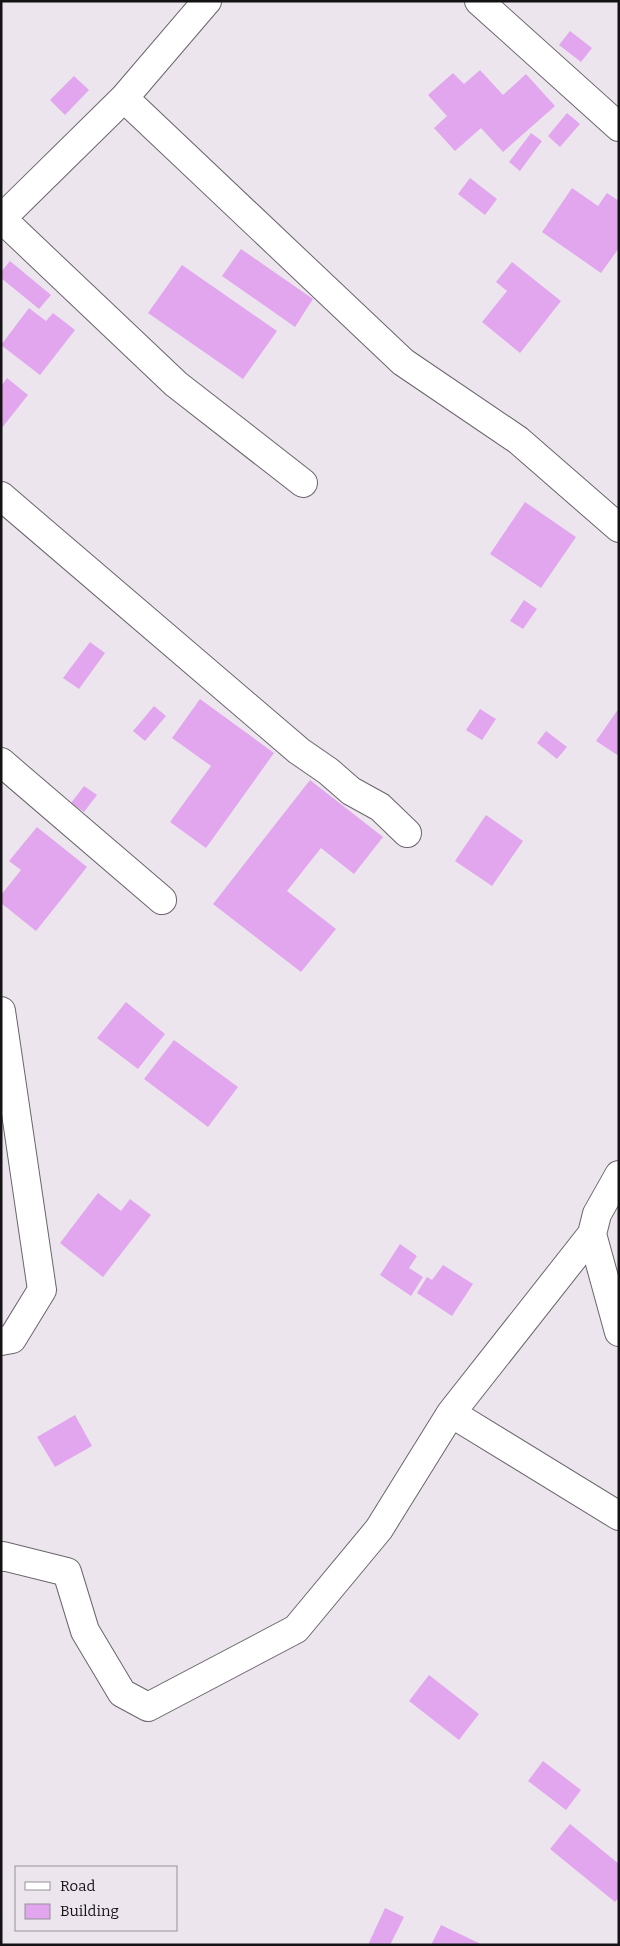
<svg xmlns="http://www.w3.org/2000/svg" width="620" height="1946" font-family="Bitter,serif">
<rect width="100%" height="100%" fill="#ece5ee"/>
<!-- building -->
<path fill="#e2a6ee" d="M 570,31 L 592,48 L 581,62 L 559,45 Z
M 480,70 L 503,95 L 526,74 L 555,106 L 503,152 L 481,128 L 455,151 L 434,128 L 447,116 L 428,95 L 453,73 L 464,84 Z
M 74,76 L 89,90 L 65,115 L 50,100 Z
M 567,113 L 580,124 L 560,147 L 548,136 Z
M 531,133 L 542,141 L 520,171 L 509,162 Z
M 470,178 L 497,199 L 485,215 L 458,194 Z
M 572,188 L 598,206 L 607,193 L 619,201 L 619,248 L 601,273 L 542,232 Z
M 241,249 L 313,299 L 295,327 L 222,276 Z
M 10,261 L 51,295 L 39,309 L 1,278 L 1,272 Z
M 512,262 L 561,301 L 520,353 L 482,322 L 507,291 L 496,282 Z
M 182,265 L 277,331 L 243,379 L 148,313 Z
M 29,308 L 46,321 L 53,313 L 75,330 L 40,375 L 1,345 Z
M 7,378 L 28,395 L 1,429 L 1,386 Z
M 525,502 L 576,537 L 541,588 L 490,554 Z
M 524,600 L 537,609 L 523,629 L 510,621 Z
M 90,642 L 105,653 L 79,689 L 63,678 Z
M 200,699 L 274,753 L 206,848 L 170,822 L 211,766 L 172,738 Z
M 154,706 L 166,716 L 145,741 L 133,731 Z
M 619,708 L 619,756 L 596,741 Z
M 480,709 L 496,719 L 482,740 L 466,730 Z
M 546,731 L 567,747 L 557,759 L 537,743 Z
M 310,780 L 383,837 L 354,874 L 321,848 L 287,891 L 336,929 L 301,972 L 213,904 Z
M 84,786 L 97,795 L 84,812 L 71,803 Z
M 486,815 L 523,841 L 492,886 L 455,861 Z
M 37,827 L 87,867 L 36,931 L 1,903 L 1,895 L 21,870 L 9,861 Z
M 126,1002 L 165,1034 L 138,1069 L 97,1038 Z
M 174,1040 L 238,1087 L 208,1127 L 144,1079 Z
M 98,1193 L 121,1211 L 130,1199 L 151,1215 L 103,1277 L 60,1243 Z
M 400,1244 L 417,1256 L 409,1268 L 423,1277 L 411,1296 L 380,1275 Z
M 443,1265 L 473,1284 L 452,1316 L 417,1293 L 427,1277 L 432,1280 Z
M 75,1415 L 92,1446 L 55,1467 L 37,1437 Z
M 429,1675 L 479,1714 L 459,1740 L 409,1701 Z
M 543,1761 L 581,1790 L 566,1810 L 528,1781 Z
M 570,1824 L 619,1864 L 619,1898 L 615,1902 L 550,1849 Z
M 385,1908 L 404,1917 L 390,1945 L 368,1945 Z
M 441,1925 L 483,1945 L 431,1945 Z"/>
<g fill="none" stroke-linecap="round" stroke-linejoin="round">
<!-- minor casing -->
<g stroke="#6a646c" stroke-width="30">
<path id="minor" d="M 479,1 L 619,127
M 124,98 L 403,362 L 518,440 L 619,528
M 1,219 L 124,98 L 207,1
M 2,219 L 176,384 L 303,483
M 1,496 L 299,751 L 328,771 L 351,791 L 380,807 L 407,833
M 1,762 L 162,900
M 1,1011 L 42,1290 L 12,1339 L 1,1341
M 619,1175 L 597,1214 L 592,1234 L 619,1332
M 451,1413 L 619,1516
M 1,1557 L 3,1556 L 67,1572 L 85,1631 L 122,1693 L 148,1707 L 296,1629 L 379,1529 L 451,1413 L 592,1234"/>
</g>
<!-- minor -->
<use href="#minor" stroke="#fff" stroke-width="28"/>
</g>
<!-- border -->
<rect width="620" height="1946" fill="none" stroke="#151215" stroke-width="5"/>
<!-- legend -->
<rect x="15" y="1866" width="162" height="65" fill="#ece5ee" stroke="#969197"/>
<rect x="25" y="1882" width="25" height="8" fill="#ffffff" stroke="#969197"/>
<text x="60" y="1891" font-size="15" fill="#151215">Road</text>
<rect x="25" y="1904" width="25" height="15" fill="#e2a6ee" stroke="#969197"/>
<text x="60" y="1916" font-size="15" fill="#151215">Building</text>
</svg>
